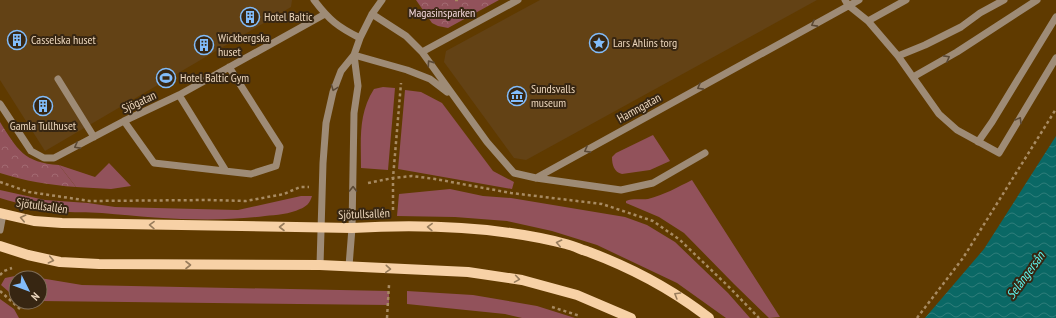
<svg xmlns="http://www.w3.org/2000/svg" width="1056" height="318" font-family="'PT Sans Narrow',sans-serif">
<defs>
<pattern id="forest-crowns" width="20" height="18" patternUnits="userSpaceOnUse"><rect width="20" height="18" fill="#92525b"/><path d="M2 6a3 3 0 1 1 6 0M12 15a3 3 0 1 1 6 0" fill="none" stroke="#a26a71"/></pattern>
<pattern id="water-waves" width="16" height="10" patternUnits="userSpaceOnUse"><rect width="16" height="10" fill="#0a6865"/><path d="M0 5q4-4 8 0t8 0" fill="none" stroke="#2e7d79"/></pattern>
</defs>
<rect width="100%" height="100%" fill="#5f3a00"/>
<!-- built -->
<path fill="#634215" d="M 0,0 L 292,0 L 291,7 L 45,151 L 0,80 Z
M 540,0 L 817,0 L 526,160 L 514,158 L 444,62 L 446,51 Z"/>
<!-- grass -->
<path fill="#92525b" d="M 383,87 L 395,88 L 388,170 L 361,168 C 361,140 358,114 374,89 Z
M 405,90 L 421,92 L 442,103 L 493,171 L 514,182 L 512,189 L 398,169 Z
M 653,135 L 670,161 L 650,170 L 622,174 C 614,172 612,165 612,157 L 616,153 Z
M 109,163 L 131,186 L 111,189 L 76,187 L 59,165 L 95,177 Z
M 692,180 L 780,317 L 769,318 L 734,284 L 684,233 L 659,217 L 626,203 L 626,201 C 633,198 641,200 648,199 C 664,195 678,187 692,180 Z
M 450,189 L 483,196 L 511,198 L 625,217 L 647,225 L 675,242 L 728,293 L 750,318 L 726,318 L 677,283 L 597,245 L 552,231 L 507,221 L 455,217 L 397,216 L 399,194 Z
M 0,190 L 45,200 L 88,203 L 115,207 L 238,210 L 301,196 L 312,196 C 310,203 306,207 300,209 C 290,214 276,215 265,216 C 211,223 156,218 102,213 C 87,212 73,213 59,211 C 39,209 20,204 0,198 Z
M 15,276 L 27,276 L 39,278 L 16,278 L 16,298 L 1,285 L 5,278 Z
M 40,278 L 82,285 L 389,291 L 389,305 L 40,301 Z
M 407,291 L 473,295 L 537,306 L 575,318 L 522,318 L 505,314 L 407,304 Z
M 0,299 L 14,309 L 19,318 L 0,318 Z"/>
<!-- forest -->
<path fill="url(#forest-crowns)" d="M 416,0 L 499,0 L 448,28 L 438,26 L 432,23 Z
M 0,122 C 17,149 24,163 59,165 L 76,187 C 49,185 25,181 0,173 Z"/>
<!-- water -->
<path fill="url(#water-waves)" d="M 1056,136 L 1056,318 L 925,318 L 984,249 Z"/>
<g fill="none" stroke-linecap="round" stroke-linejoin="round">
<!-- path -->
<path stroke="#a88b62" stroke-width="2.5" stroke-dasharray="3 3" stroke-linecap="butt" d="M 455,0 L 459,0
M 0,182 L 29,192 L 90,201 L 209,200 L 246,201 L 284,194 L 300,187 L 309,187
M 368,183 L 393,178 L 412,176 L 435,179 L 511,193 L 602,204 L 653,221 L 680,240 L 730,288 L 759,318
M 393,210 L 393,178 L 401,83
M 0,275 L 4,271 L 12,268
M 0,291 L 20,309
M 552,307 L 580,316
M 387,318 L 389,285
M 917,318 L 963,258 L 1056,109"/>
<!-- minor -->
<path stroke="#9e8b76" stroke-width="7" d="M 314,0 C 329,20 338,27 360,38
M 845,0 L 848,5 L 868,21 L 898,56 L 939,114 L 957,130 L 999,153 L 1056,58
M 372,14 L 406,36 L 422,52 L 487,142 L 514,173 L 536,178 L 621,190 L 653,183 L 705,153
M 868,21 L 906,0
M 422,52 L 518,0
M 354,55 L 407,70 L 430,79 L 447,92
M 898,56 L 925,45 L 961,27 L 980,13 L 1004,0
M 913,77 L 957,52 L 1037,0
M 58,79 L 94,137
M 179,95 L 226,171
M 0,104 L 31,151 L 44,158 L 54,158 L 124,121 L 179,95 L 325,14
M 124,121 L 154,163 L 251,174 L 276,166 L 280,147 L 229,67
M 978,142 L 992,122 L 1056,17
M 536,178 L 859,0
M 0,230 L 3,214
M 320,265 L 323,163 L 326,123 L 333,92 L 341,71 L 354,55 L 360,38 L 372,14 L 382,0
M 349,266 L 352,228 L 354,113 L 358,86 L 354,55"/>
<!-- major -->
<path stroke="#f7d1a6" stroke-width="10" d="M 0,213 L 34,221 L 62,223 L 352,228 C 423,224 497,226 566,244 C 574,246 582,250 589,252 C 632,268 673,290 709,318
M 0,246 L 28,255 L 60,262 L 99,264 L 320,265 L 468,272 L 522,280 L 577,295 L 631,318"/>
</g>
<!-- one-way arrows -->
<defs><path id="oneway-chevron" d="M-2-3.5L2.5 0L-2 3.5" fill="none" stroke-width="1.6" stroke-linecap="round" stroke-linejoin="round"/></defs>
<g stroke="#5b4935">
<use href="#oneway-chevron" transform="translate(814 24) rotate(151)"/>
<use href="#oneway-chevron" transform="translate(947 58) rotate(-29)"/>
<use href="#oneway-chevron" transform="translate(430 63) rotate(-125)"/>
<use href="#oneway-chevron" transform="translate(700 87) rotate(151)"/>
<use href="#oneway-chevron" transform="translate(334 88) rotate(111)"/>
<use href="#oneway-chevron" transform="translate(1019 120) rotate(-59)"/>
<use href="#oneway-chevron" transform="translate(77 146) rotate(152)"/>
<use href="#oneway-chevron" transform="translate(587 150) rotate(151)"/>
<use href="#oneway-chevron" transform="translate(353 189) rotate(-89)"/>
</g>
<g stroke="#977c5c">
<use href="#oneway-chevron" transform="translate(23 218) rotate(-167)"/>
<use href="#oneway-chevron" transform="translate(152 225) rotate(-179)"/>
<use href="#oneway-chevron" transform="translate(282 227) rotate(-180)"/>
<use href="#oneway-chevron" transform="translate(430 227) rotate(-178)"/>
<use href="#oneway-chevron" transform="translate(559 243) rotate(-168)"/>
<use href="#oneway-chevron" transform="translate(51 260) rotate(12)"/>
<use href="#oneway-chevron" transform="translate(188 265)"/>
<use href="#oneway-chevron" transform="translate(388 269) rotate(4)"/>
<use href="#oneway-chevron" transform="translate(517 279) rotate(9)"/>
<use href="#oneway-chevron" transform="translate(677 295) rotate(-149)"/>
</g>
<!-- icons -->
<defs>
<g id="building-ring" transform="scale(1)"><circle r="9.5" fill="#372612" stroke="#82bcfa" stroke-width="1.5"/><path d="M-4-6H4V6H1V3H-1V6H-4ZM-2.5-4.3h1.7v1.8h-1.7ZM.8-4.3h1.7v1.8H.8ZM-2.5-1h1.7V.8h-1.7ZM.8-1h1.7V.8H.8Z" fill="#82bcfa"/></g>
<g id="sight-ring" transform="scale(1)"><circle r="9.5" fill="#372612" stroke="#82bcfa" stroke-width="1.5"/><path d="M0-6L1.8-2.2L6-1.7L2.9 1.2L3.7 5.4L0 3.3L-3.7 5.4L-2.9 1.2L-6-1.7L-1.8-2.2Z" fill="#82bcfa"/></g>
<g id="stadium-ring" transform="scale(1)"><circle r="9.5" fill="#372612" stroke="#82bcfa" stroke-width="1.5"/><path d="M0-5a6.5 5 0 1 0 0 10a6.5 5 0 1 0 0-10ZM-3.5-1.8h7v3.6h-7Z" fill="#82bcfa"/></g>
<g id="museum-ring" transform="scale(1)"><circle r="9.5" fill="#372612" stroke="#82bcfa" stroke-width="1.5"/><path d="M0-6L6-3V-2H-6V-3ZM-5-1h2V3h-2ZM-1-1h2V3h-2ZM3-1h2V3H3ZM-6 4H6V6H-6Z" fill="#82bcfa"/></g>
</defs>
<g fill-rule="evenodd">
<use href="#building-ring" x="250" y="17"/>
<use href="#building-ring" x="17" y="40"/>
<use href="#sight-ring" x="599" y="43"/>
<use href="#building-ring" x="204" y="45"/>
<use href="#stadium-ring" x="166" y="78"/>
<use href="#museum-ring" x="517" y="96"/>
<use href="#building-ring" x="43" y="106"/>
</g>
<g text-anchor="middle" stroke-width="4" stroke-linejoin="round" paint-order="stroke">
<!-- park labels -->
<g font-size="12" fill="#f1d5d8" stroke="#372612">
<text x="442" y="17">Magasinsparken</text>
</g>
<!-- poi labels -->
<g font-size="12" fill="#edd7bd" stroke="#372612" text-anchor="start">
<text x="264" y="21">Hotel Baltic</text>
<text x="218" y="42">Wickbergska<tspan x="218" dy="14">huset</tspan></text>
<text x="31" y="44">Casselska huset</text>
<text x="613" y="47">Lars Ahlins torg</text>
<text x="180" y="82">Hotel Baltic Gym</text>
<text x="531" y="93">Sundsvalls<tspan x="531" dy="14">museum</tspan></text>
<text x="43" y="130" text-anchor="middle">Gamla Tullhuset</text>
</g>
<!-- street labels -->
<g font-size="12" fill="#edd7bd" stroke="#372612">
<text transform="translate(139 102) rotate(-25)" y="4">Sjögatan</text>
<text transform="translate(639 108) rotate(-29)" y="4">Hamngatan</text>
<text transform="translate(42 206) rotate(8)" y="4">Sjötullsallén</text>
<text transform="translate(364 214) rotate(-2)" y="4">Sjötullsallén</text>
</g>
<!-- water labels -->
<g font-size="13" font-style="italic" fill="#5ef7f0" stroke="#372612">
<text transform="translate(1025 275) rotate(-54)" y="5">Selångersån</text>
</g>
</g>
<!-- north arrow -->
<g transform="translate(28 290) rotate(132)"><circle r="19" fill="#372612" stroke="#806d56"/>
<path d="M0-3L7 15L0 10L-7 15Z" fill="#82bcfa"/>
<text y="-6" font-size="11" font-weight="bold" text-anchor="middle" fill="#edd7bd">N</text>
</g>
</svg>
